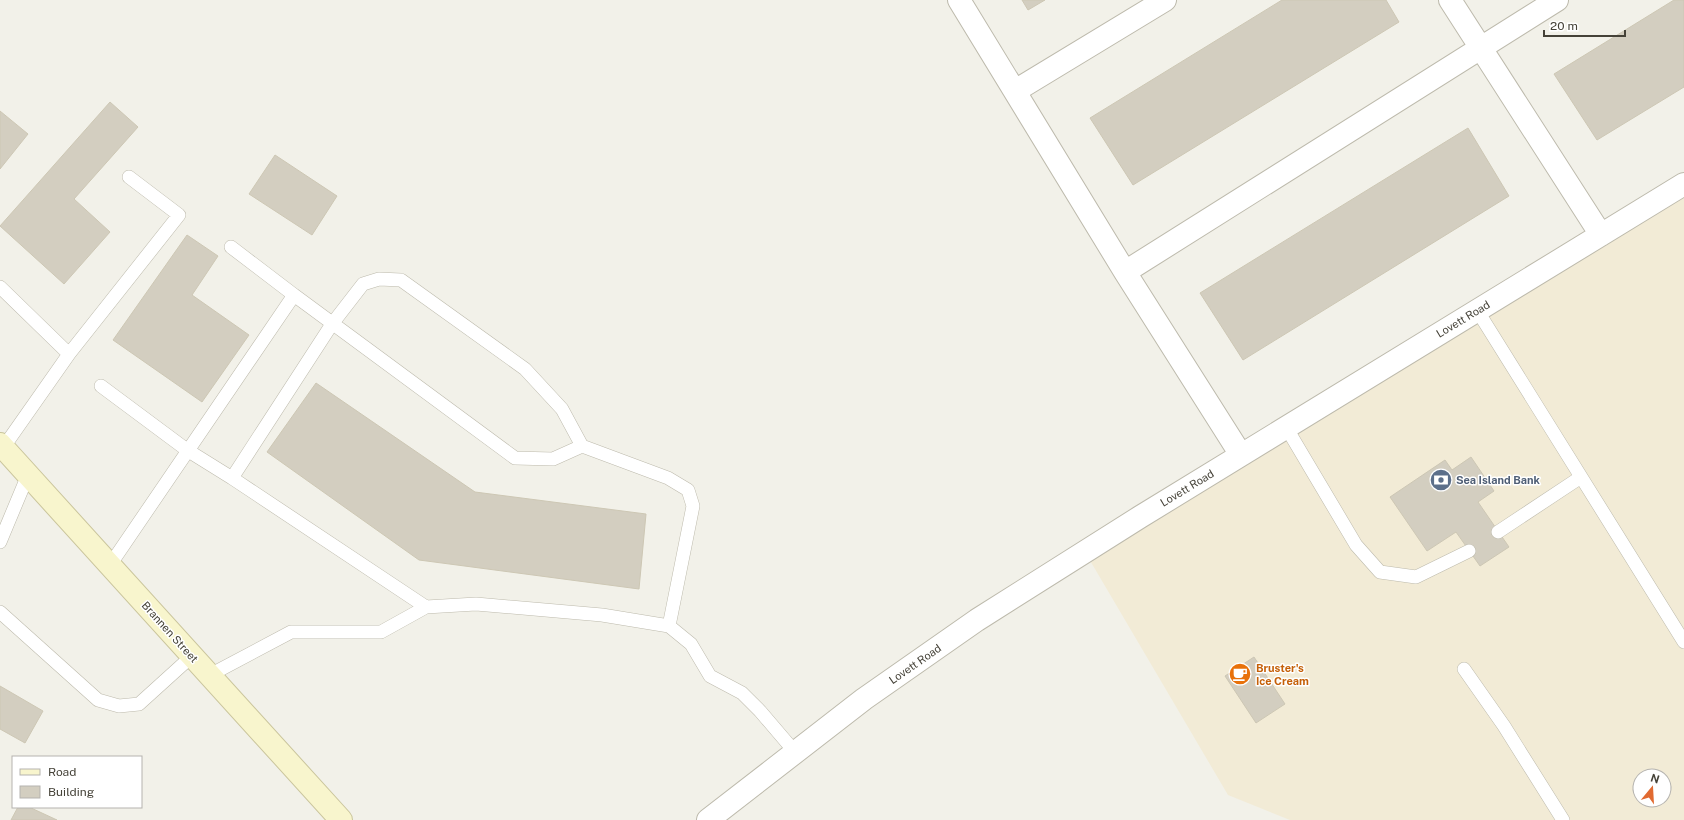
<svg xmlns="http://www.w3.org/2000/svg" width="1684" height="820" font-family="'Public Sans',sans-serif">
<rect width="100%" height="100%" fill="#f2f1e9"/>
<!-- commercial -->
<path fill="#f2ebd6" fill-rule="evenodd" d="M 1684,184 L 1684,820 L 1290,820 L 1228,795 L 1085,552 ZM 1640,776 L 1664,776 L 1664,800 L 1640,800 Z"/>
<!-- building -->
<path fill="#d3cec0" stroke="#cdc7b4" d="M 1022,0 L 1045,0 L 1028,10 Z
M 1282,0 L 1386,0 L 1399,22 L 1133,185 L 1090,118 Z
M 1674,0 L 1684,0 L 1684,87 L 1597,140 L 1554,74 Z
M 110,102 L 138,127 L 74,199 L 110,232 L 64,284 L 0,226 Z
M 0,111 L 28,134 L 0,169 Z
M 1468,128 L 1509,196 L 1243,360 L 1200,293 Z
M 275,155 L 337,196 L 312,235 L 249,194 Z
M 187,235 L 218,256 L 192,295 L 249,335 L 202,402 L 113,340 Z
M 316,383 L 475,492 L 646,514 L 639,589 L 419,560 L 267,452 Z
M 1471,457 L 1494,491 L 1478,502 L 1509,547 L 1480,566 L 1456,532 L 1427,551 L 1390,497 L 1445,460 L 1452,470 Z
M 1254,657 L 1285,704 L 1256,723 L 1225,676 Z
M 0,686 L 43,711 L 25,743 L 0,729 Z
M 18,807 L 29,807 L 57,820 L 11,820 Z"/>
<g fill="none" stroke-linecap="round" stroke-linejoin="round">
<!-- lane casing -->
<g stroke="#bdbaac" stroke-width="14">
<path id="lane" d="M 231,247 L 294,295
M 0,287 L 69,354
M 1477,310 L 1684,642
M 101,386 L 187,450 L 232,478
M 1286,427 L 1356,545 L 1380,572 L 1416,577 L 1469,551
M 3,448 L 69,354 L 179,215 L 129,177
M 1498,532 L 1581,477
M 0,542 L 28,475
M 110,565 L 294,295 L 515,458 L 553,459 L 582,446
M 426,607 L 232,478 L 332,324 L 363,284 L 379,279 L 401,280 L 525,369 L 562,409 L 582,446 L 668,478 L 688,490 L 693,506 L 669,626
M 0,612 L 98,700 L 119,706 L 139,704 L 192,656
M 1464,669 L 1504,726 L 1563,820
M 210,675 L 291,632 L 381,632 L 426,607 L 476,604 L 602,615 L 669,626 L 691,644 L 710,676 L 742,693 L 760,711 L 795,752"/>
</g>
<!-- street casing -->
<g stroke="#bdbaac" stroke-width="24">
<path id="street" d="M 959,0 L 1125,272 L 1241,455
M 1450,0 L 1601,235
M 1015,91 L 1165,0
M 1125,272 L 1557,0
M 708,820 L 864,699 L 977,620 L 1140,517 L 1684,184"/>
</g>
<!-- secondary casing -->
<g stroke="#cac59c" stroke-width="24">
<path id="secondary" d="M 0,444 L 341,820"/>
</g>
<!-- lane -->
<use href="#lane" stroke="#fff" stroke-width="13"/>
<!-- street -->
<use href="#street" stroke="#fff" stroke-width="22"/>
<!-- secondary -->
<use href="#secondary" stroke="#f8f5cd" stroke-width="22"/>
</g>
<!-- icons -->
<defs>
<g id="bank-disc" transform="scale(1.15)"><circle r="9.5" fill="#5c6f8a" stroke="#fff"/><path d="M-6-4H6V4H-6ZM0-2.3a2.3 2.3 0 1 0 0 4.6a2.3 2.3 0 1 0 0-4.6Z" fill="#fff"/></g>
<g id="cafe-disc" transform="scale(1.15)"><circle r="9.5" fill="#e8710a" stroke="#fff"/><path d="M-5.5-4.5H6V0H3Q3 3.5 0 3.5H-2.5Q-5.5 3.5-5.5 0ZM3-3.2v2h1.7v-2ZM-6 4.5H4V6H-6Z" fill="#fff"/></g>
</defs>
<g fill-rule="evenodd">
<use href="#bank-disc" x="1441" y="480"/>
<use href="#cafe-disc" x="1240" y="674"/>
</g>
<g text-anchor="middle" stroke-width="3" stroke-linejoin="round" paint-order="stroke">
<!-- street labels -->
<g font-size="11" fill="#454238" stroke="#fff">
<text transform="translate(1463 319) rotate(-31)" y="4">Lovett Road</text>
<text transform="translate(1187 488) rotate(-31)" y="4">Lovett Road</text>
<text transform="translate(170 632) rotate(48)" y="4">Brannen Street</text>
<text transform="translate(915 664) rotate(-35)" y="4">Lovett Road</text>
</g>
<!-- service labels -->
<g font-size="11" font-weight="bold" fill="#4e5e75" stroke="#fff" text-anchor="start">
<text x="1456" y="484">Sea Island Bank</text>
</g>
<!-- food labels -->
<g font-size="11" font-weight="bold" fill="#c56008" stroke="#fff" text-anchor="start">
<text x="1256" y="672">Bruster's<tspan x="1256" dy="13">Ice Cream</tspan></text>
</g>
</g>
<!-- legend -->
<rect x="12" y="756" width="130" height="52" fill="#ffffff" stroke="#b5b3af"/>
<rect x="20" y="769" width="20" height="6" fill="#f8f5cd" stroke="#b5b3af"/>
<text x="48" y="776" font-size="12" fill="#454238">Road</text>
<rect x="20" y="786" width="20" height="12" fill="#d3cec0" stroke="#b5b3af"/>
<text x="48" y="796" font-size="12" fill="#454238">Building</text>
<!-- north arrow -->
<g transform="translate(1652 788) rotate(18)"><circle r="19" fill="#ffffff" stroke="#b5b3af"/>
<path d="M0-3L7 15L0 10L-7 15Z" fill="#e16a31"/>
<text y="-6" font-size="11" font-weight="bold" text-anchor="middle" fill="#454238">N</text>
</g>
<!-- scale -->
<path d="M1544 30v6h81v-6" fill="none" stroke="#454238" stroke-width="2"/>
<text x="1550" y="30" font-size="12" fill="#454238" stroke="#ffffff" stroke-width="3" paint-order="stroke">20 m</text>
</svg>
